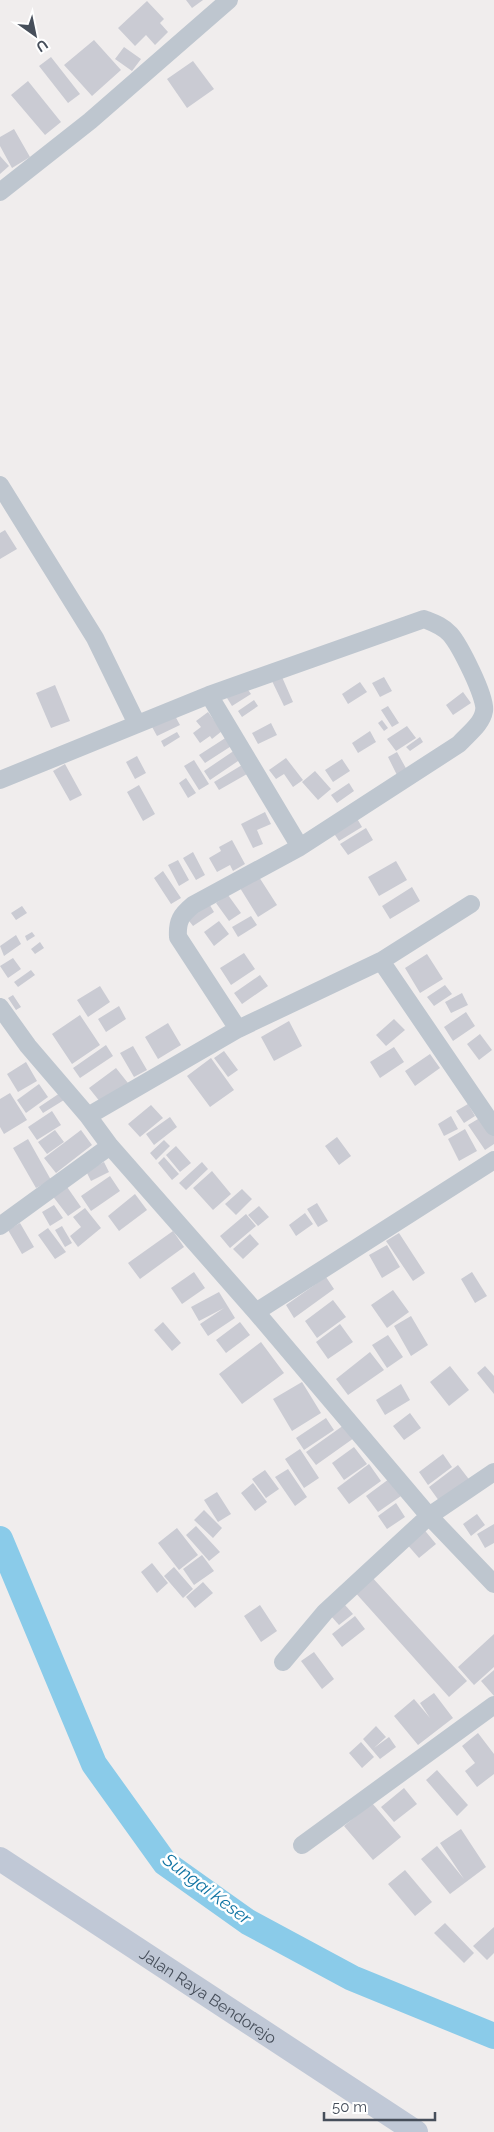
<svg xmlns="http://www.w3.org/2000/svg" width="494" height="2132" font-family="Raleway,sans-serif">
<rect width="100%" height="100%" fill="#f0eded"/>
<g fill="none" stroke-linecap="round" stroke-linejoin="round">
<!-- river -->
<path stroke="#8acbe9" stroke-width="26" d="M 0,1539 L 94,1764 L 165,1863 L 248,1922 L 352,1978 L 494,2036"/>
</g>
<!-- building -->
<path fill="#cacbd3" d="M 186,0 L 203,0 L 192,8 Z
M 147,1 L 164,19 L 160,23 L 168,32 L 155,45 L 146,35 L 135,46 L 118,28 Z
M 94,40 L 121,70 L 92,96 L 64,65 Z
M 124,47 L 141,59 L 132,71 L 115,59 Z
M 51,57 L 80,94 L 68,103 L 39,66 Z
M 193,61 L 214,89 L 187,108 L 167,79 Z
M 28,81 L 61,122 L 45,135 L 11,95 Z
M 14,129 L 30,157 L 12,168 L 0,146 L 0,137 Z
M 0,156 L 9,166 L 0,174 Z
M 5,530 L 17,549 L 0,559 L 0,533 Z
M 282,677 L 293,702 L 284,706 L 272,681 Z
M 384,677 L 392,691 L 380,697 L 372,683 Z
M 360,682 L 367,692 L 348,704 L 342,694 Z
M 55,685 L 70,721 L 51,728 L 36,693 Z
M 246,687 L 251,694 L 232,706 L 227,698 Z
M 463,692 L 471,703 L 453,715 L 446,705 Z
M 254,700 L 258,706 L 242,717 L 238,711 Z
M 388,706 L 399,723 L 392,727 L 381,710 Z
M 208,712 L 222,731 L 212,739 L 210,736 L 200,743 L 193,733 L 201,727 L 196,721 Z
M 174,714 L 180,725 L 157,736 L 151,725 Z
M 382,720 L 388,728 L 384,731 L 378,723 Z
M 271,723 L 277,735 L 258,744 L 252,733 Z
M 407,726 L 416,738 L 396,751 L 387,739 Z
M 370,731 L 376,742 L 358,753 L 352,743 Z
M 177,732 L 180,737 L 164,747 L 161,741 Z
M 230,735 L 236,743 L 205,763 L 199,755 Z
M 420,737 L 423,742 L 410,751 L 406,747 Z
M 235,750 L 241,759 L 210,780 L 204,771 Z
M 397,752 L 408,772 L 398,777 L 388,757 Z
M 137,756 L 146,773 L 135,779 L 126,762 Z
M 286,758 L 303,780 L 293,787 L 284,774 L 276,779 L 269,770 Z
M 342,759 L 350,771 L 333,782 L 325,770 Z
M 194,760 L 209,784 L 199,790 L 184,766 Z
M 65,764 L 82,795 L 70,801 L 53,771 Z
M 242,765 L 247,774 L 219,790 L 214,782 Z
M 315,771 L 331,789 L 318,800 L 302,782 Z
M 186,778 L 196,793 L 188,798 L 179,783 Z
M 349,783 L 354,791 L 337,803 L 331,795 Z
M 139,785 L 155,814 L 143,821 L 127,792 Z
M 265,812 L 271,824 L 257,830 L 263,844 L 253,848 L 241,824 Z
M 355,815 L 362,827 L 339,841 L 331,829 Z
M 366,828 L 373,840 L 348,855 L 340,844 Z
M 232,840 L 245,864 L 233,871 L 230,865 L 217,872 L 209,858 L 221,851 L 219,847 Z
M 193,852 L 205,875 L 196,880 L 183,858 Z
M 178,860 L 189,880 L 179,886 L 168,865 Z
M 396,861 L 407,880 L 379,896 L 368,877 Z
M 163,871 L 181,898 L 171,904 L 154,878 Z
M 259,877 L 277,905 L 258,917 L 240,888 Z
M 412,887 L 420,901 L 390,919 L 382,906 Z
M 228,895 L 241,913 L 229,921 L 216,903 Z
M 208,902 L 214,912 L 193,926 L 186,917 Z
M 22,906 L 27,913 L 16,920 L 11,913 Z
M 251,916 L 257,925 L 238,937 L 232,927 Z
M 219,921 L 229,934 L 214,946 L 204,932 Z
M 32,932 L 35,936 L 27,941 L 25,936 Z
M 16,935 L 21,944 L 4,956 L 0,946 Z
M 40,942 L 44,948 L 35,954 L 31,949 Z
M 244,953 L 255,969 L 231,985 L 220,968 Z
M 427,954 L 443,979 L 420,993 L 405,968 Z
M 13,958 L 21,969 L 8,978 L 0,966 Z
M 31,970 L 35,975 L 18,987 L 14,982 Z
M 260,975 L 268,986 L 242,1004 L 234,993 Z
M 445,985 L 452,994 L 434,1006 L 427,997 Z
M 100,986 L 110,1002 L 88,1017 L 77,1000 Z
M 462,993 L 468,1005 L 451,1013 L 445,1002 Z
M 13,995 L 21,1007 L 16,1010 L 8,998 Z
M 119,1006 L 126,1019 L 106,1032 L 98,1019 Z
M 466,1012 L 475,1026 L 453,1041 L 444,1027 Z
M 80,1015 L 100,1045 L 72,1064 L 52,1034 Z
M 394,1019 L 405,1030 L 386,1046 L 376,1035 Z
M 289,1021 L 302,1046 L 274,1061 L 261,1037 Z
M 168,1023 L 181,1045 L 158,1059 L 145,1037 Z
M 480,1034 L 492,1050 L 479,1060 L 467,1044 Z
M 106,1045 L 113,1056 L 80,1078 L 73,1068 Z
M 133,1046 L 147,1070 L 134,1077 L 120,1053 Z
M 394,1047 L 404,1062 L 380,1078 L 370,1062 Z
M 224,1051 L 238,1070 L 228,1077 L 214,1058 Z
M 430,1054 L 440,1068 L 415,1086 L 405,1071 Z
M 211,1058 L 234,1090 L 210,1107 L 187,1076 Z
M 26,1062 L 37,1081 L 18,1092 L 7,1074 Z
M 116,1068 L 128,1083 L 101,1103 L 89,1088 Z
M 39,1084 L 48,1097 L 26,1113 L 17,1100 Z
M 10,1093 L 27,1120 L 4,1134 L 0,1127 L 0,1099 Z
M 60,1093 L 64,1100 L 43,1113 L 39,1107 Z
M 468,1104 L 475,1116 L 464,1123 L 456,1111 Z
M 151,1105 L 163,1118 L 140,1137 L 128,1124 Z
M 52,1111 L 61,1125 L 37,1140 L 28,1127 Z
M 451,1116 L 458,1129 L 444,1136 L 438,1124 Z
M 483,1116 L 494,1133 L 494,1144 L 485,1150 L 468,1125 Z
M 170,1117 L 177,1127 L 154,1145 L 146,1134 Z
M 465,1129 L 477,1151 L 459,1161 L 448,1139 Z
M 55,1130 L 64,1142 L 47,1154 L 38,1142 Z
M 81,1130 L 92,1145 L 56,1173 L 44,1158 Z
M 337,1137 L 351,1156 L 339,1165 L 325,1146 Z
M 28,1139 L 51,1180 L 36,1188 L 13,1148 Z
M 164,1140 L 170,1146 L 156,1160 L 150,1153 Z
M 176,1146 L 191,1163 L 180,1172 L 166,1155 Z
M 164,1157 L 179,1174 L 172,1180 L 158,1163 Z
M 104,1162 L 109,1172 L 91,1181 L 86,1171 Z
M 202,1162 L 208,1169 L 186,1190 L 179,1183 Z
M 212,1171 L 231,1194 L 213,1210 L 193,1188 Z
M 110,1176 L 120,1191 L 91,1211 L 81,1196 Z
M 65,1184 L 81,1207 L 68,1216 L 51,1194 Z
M 242,1189 L 252,1199 L 236,1215 L 225,1204 Z
M 135,1194 L 147,1210 L 119,1231 L 108,1216 Z
M 317,1203 L 328,1221 L 318,1227 L 307,1209 Z
M 54,1205 L 63,1218 L 50,1226 L 42,1212 Z
M 259,1206 L 269,1217 L 258,1226 L 248,1215 Z
M 85,1208 L 101,1228 L 78,1247 L 70,1236 L 81,1227 L 73,1217 Z
M 305,1213 L 313,1224 L 296,1236 L 289,1225 Z
M 246,1214 L 256,1226 L 230,1248 L 220,1236 Z
M 20,1223 L 34,1247 L 22,1254 L 8,1230 Z
M 62,1226 L 72,1243 L 65,1247 L 55,1230 Z
M 48,1228 L 66,1252 L 55,1259 L 38,1235 Z
M 173,1231 L 184,1247 L 140,1279 L 128,1263 Z
M 399,1233 L 425,1273 L 413,1281 L 386,1241 Z
M 250,1234 L 259,1244 L 243,1259 L 233,1249 Z
M 387,1245 L 400,1267 L 382,1278 L 369,1255 Z
M 194,1272 L 205,1288 L 182,1304 L 171,1288 Z
M 472,1272 L 487,1296 L 475,1303 L 461,1279 Z
M 326,1277 L 334,1289 L 294,1318 L 286,1305 Z
M 393,1290 L 409,1312 L 387,1328 L 371,1305 Z
M 219,1292 L 235,1318 L 208,1336 L 200,1324 L 224,1308 L 199,1321 L 191,1307 Z
M 333,1300 L 346,1317 L 317,1338 L 305,1321 Z
M 411,1316 L 428,1345 L 411,1356 L 394,1326 Z
M 163,1322 L 181,1343 L 172,1351 L 154,1330 Z
M 240,1322 L 250,1335 L 226,1353 L 216,1340 Z
M 340,1324 L 353,1342 L 328,1359 L 316,1342 Z
M 388,1335 L 403,1357 L 387,1368 L 372,1345 Z
M 261,1342 L 284,1373 L 242,1404 L 219,1374 Z
M 370,1352 L 384,1370 L 348,1395 L 336,1379 Z
M 450,1366 L 469,1390 L 449,1406 L 430,1382 Z
M 485,1366 L 494,1376 L 494,1394 L 477,1373 Z
M 302,1382 L 321,1413 L 292,1431 L 273,1399 Z
M 401,1384 L 410,1400 L 385,1415 L 376,1400 Z
M 410,1413 L 421,1428 L 404,1440 L 393,1426 Z
M 326,1418 L 334,1430 L 304,1450 L 296,1438 Z
M 344,1425 L 354,1438 L 316,1465 L 306,1452 Z
M 354,1447 L 367,1464 L 344,1480 L 332,1463 Z
M 300,1449 L 319,1478 L 304,1488 L 285,1459 Z
M 443,1454 L 452,1467 L 428,1485 L 419,1472 Z
M 369,1464 L 381,1481 L 349,1504 L 337,1488 Z
M 458,1465 L 471,1482 L 442,1505 L 429,1487 Z
M 288,1469 L 307,1497 L 295,1506 L 275,1477 Z
M 265,1470 L 279,1489 L 266,1498 L 252,1479 Z
M 389,1479 L 401,1496 L 378,1512 L 366,1496 Z
M 253,1483 L 267,1502 L 255,1511 L 241,1493 Z
M 217,1492 L 231,1514 L 218,1522 L 204,1500 Z
M 396,1503 L 405,1517 L 387,1529 L 378,1516 Z
M 204,1510 L 222,1528 L 213,1538 L 194,1520 Z
M 477,1514 L 485,1525 L 471,1536 L 463,1524 Z
M 494,1524 L 494,1543 L 485,1548 L 477,1534 Z
M 196,1526 L 220,1552 L 209,1561 L 186,1535 Z
M 422,1527 L 436,1544 L 419,1558 L 405,1542 Z
M 177,1528 L 198,1555 L 179,1570 L 158,1543 Z
M 202,1555 L 214,1571 L 194,1585 L 183,1569 Z
M 152,1563 L 168,1583 L 157,1593 L 141,1572 Z
M 174,1567 L 193,1589 L 183,1598 L 164,1576 Z
M 370,1575 L 467,1681 L 449,1697 L 353,1590 Z
M 203,1582 L 213,1593 L 195,1608 L 186,1597 Z
M 260,1605 L 277,1631 L 261,1642 L 244,1616 Z
M 345,1605 L 353,1614 L 339,1625 L 331,1616 Z
M 355,1616 L 365,1629 L 342,1647 L 332,1634 Z
M 494,1634 L 494,1667 L 474,1685 L 458,1667 Z
M 314,1652 L 334,1679 L 322,1689 L 301,1661 Z
M 494,1670 L 494,1696 L 481,1681 Z
M 434,1693 L 453,1718 L 418,1745 L 394,1716 L 414,1699 L 430,1718 L 420,1703 Z
M 376,1726 L 386,1737 L 374,1748 L 389,1737 L 396,1747 L 380,1759 L 363,1739 Z
M 478,1733 L 494,1754 L 494,1774 L 477,1787 L 465,1771 L 475,1763 L 462,1746 Z
M 361,1742 L 374,1757 L 362,1768 L 349,1753 Z
M 437,1770 L 468,1805 L 457,1816 L 426,1780 Z
M 404,1788 L 417,1804 L 394,1822 L 381,1807 Z
M 372,1803 L 401,1837 L 373,1860 L 344,1826 Z
M 461,1829 L 486,1867 L 450,1894 L 421,1859 L 437,1846 L 464,1879 L 440,1843 Z
M 405,1870 L 432,1902 L 415,1916 L 388,1884 Z
M 445,1923 L 474,1953 L 464,1963 L 434,1933 Z
M 494,1927 L 494,1953 L 487,1960 L 473,1946 Z"/>
<g fill="none" stroke-linecap="round" stroke-linejoin="round">
<!-- street -->
<path stroke="#bec6cf" stroke-width="18" d="M 0,192 L 90,121 L 229,0
M 0,485 L 95,638 L 137,724
M 209,695 L 300,847
M 0,780 L 209,695 L 424,619 C 434,623 443,626 450,634 C 459,644 487,698 484,711 C 482,724 468,734 459,744 L 300,847 L 193,905 C 181,915 177,921 178,937 L 238,1029
M 381,961 L 494,1127
M 0,1007 L 28,1046 L 88,1116 L 110,1146 L 256,1312 L 429,1516 L 494,1584
M 88,1116 L 238,1029 L 381,961 L 471,904
M 0,1226 L 110,1146
M 256,1312 L 494,1160
M 283,1662 L 325,1612 L 429,1516 L 494,1472
M 302,1845 L 494,1705"/>
<!-- secondary -->
<path stroke="#c0c8d6" stroke-width="24" id="s1" d="M 0,1859 L 416,2132"/>
</g>
<g text-anchor="middle" stroke-width="5" stroke-linejoin="round" paint-order="stroke">
<!-- street labels -->
<g font-size="16" fill="#464e5a" stroke="#fff">
<text dy="6" stroke="none"><textPath href="#s1" startOffset="249">Jalan Raya Bendorejo</textPath></text>
</g>
<!-- water labels -->
<g font-size="18" font-style="italic" fill="#1074a3" stroke="#fff">
<text transform="translate(207 1889) rotate(37)" y="6">Sungai Keser</text>
</g>
</g>
<!-- north arrow -->
<g transform="translate(35 35) rotate(147)" stroke="#ffffff" stroke-width="4" paint-order="stroke">
<path d="M0-4L9 19L0 12L-9 19Z" fill="#464e5a"/>
<text y="-8" font-size="14" font-weight="bold" text-anchor="middle" fill="#464e5a">U</text>
</g>
<!-- scale -->
<path d="M324 2112v8h111v-8" fill="none" stroke="#464e5a" stroke-width="2.5"/>
<text x="332" y="2112" font-size="15" fill="#464e5a" stroke="#ffffff" stroke-width="4" paint-order="stroke">50 m</text>
</svg>
